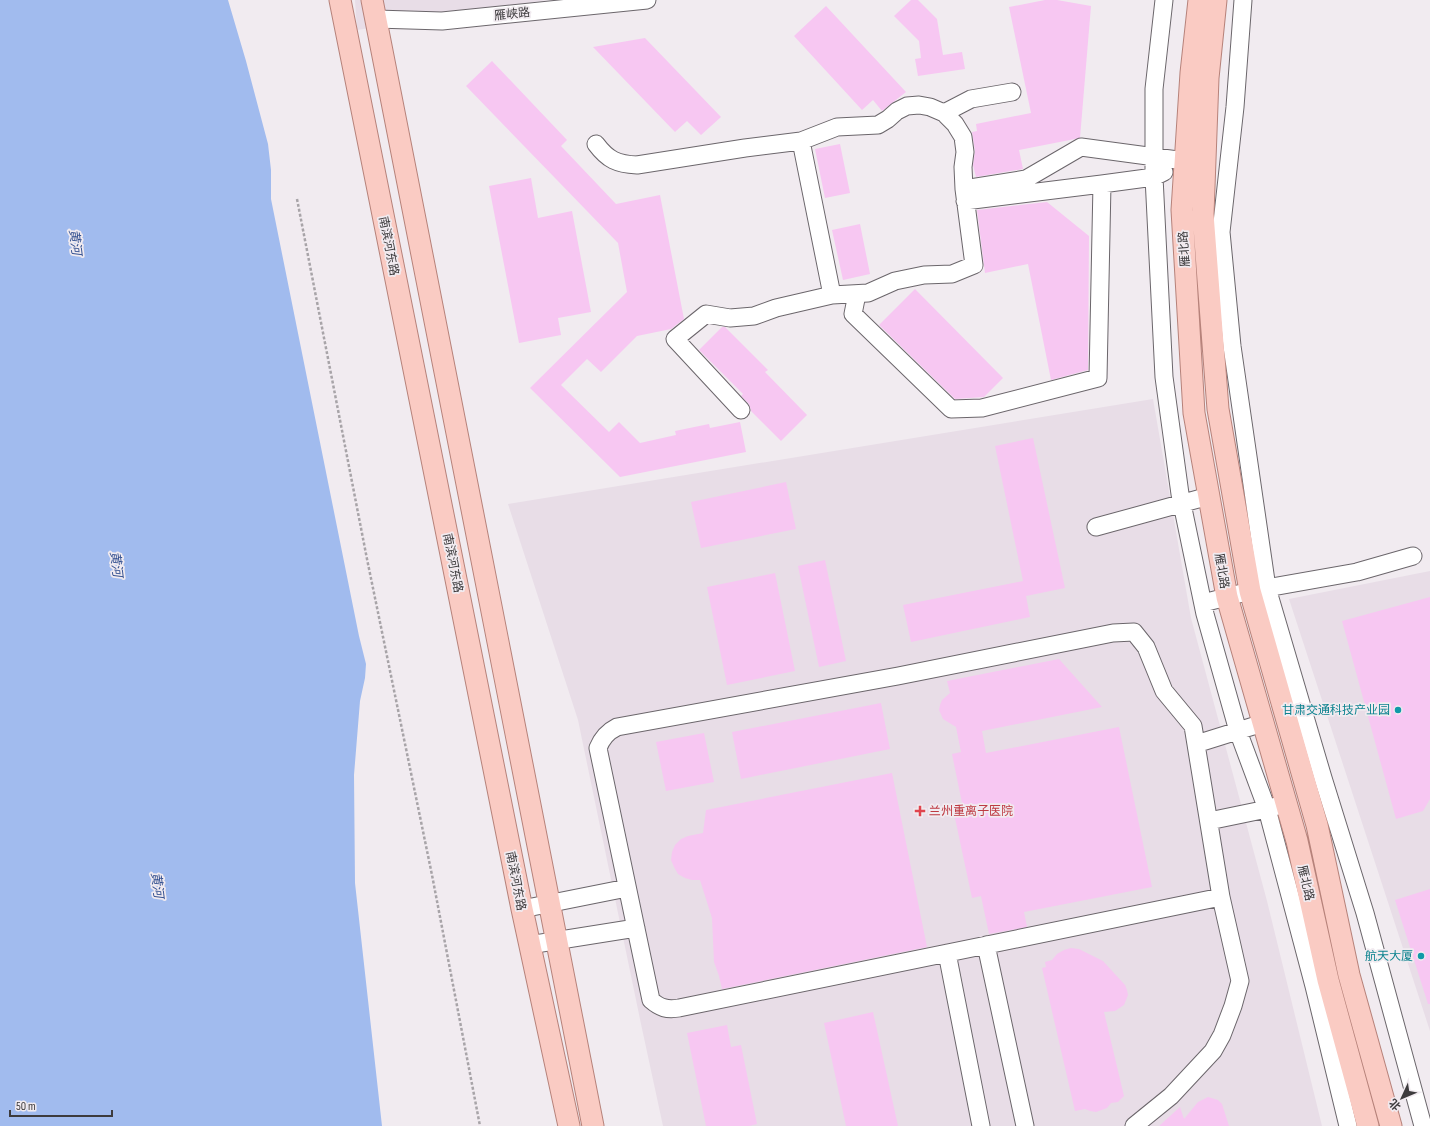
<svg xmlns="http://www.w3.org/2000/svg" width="1430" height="1126" font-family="'Sofia Sans Condensed','Noto Sans SC',sans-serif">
<rect width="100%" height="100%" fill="#f1ebf0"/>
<!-- built -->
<path fill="#e8dde7" d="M 355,0 L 546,0 L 357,30 Z
M 1153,399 L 1191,618 L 1267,901 L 1322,1126 L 663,1126 L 641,1024 L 578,720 L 508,504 Z
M 1430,571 L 1430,1031 L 1289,599 Z"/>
<!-- water -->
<path fill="#a1bbee" d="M 0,0 L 228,0 L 246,61 L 268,144 L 271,170 L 271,199 L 359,636 L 366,664 L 365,678 L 360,701 L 354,775 L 355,883 L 382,1126 L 0,1126 Z"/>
<!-- building -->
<path fill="#f7c7f2" d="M 911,0 L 918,0 L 937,19 L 943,55 L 962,52 L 965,69 L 918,76 L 915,59 L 921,58 L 919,41 L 894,16 Z
M 1045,0 L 1057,0 L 1091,6 L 1080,138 L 1019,150 L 1023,169 L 976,177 L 973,165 L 975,151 L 972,132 L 977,131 L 976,124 L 1031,113 L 1009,7 Z
M 826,6 L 906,92 L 882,111 L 873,100 L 862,110 L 794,36 Z
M 645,38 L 721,117 L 701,135 L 687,121 L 675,132 L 593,47 Z
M 492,61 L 567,140 L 561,146 L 616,204 L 660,195 L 684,319 L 671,329 L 637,336 L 601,372 L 587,359 L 561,385 L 609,432 L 619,422 L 640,443 L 676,435 L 675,431 L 709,424 L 710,428 L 740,422 L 746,452 L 620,477 L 530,388 L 627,292 L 618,243 L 466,86 Z
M 840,144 L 850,193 L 825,198 L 815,149 Z
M 531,178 L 538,218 L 572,211 L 591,312 L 558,318 L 561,335 L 519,343 L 489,186 Z
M 1047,202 L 1089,236 L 1088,370 L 1051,380 L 1028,264 L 985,273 L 977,210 Z
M 860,224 L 870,274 L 843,280 L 832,230 Z
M 915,289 L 1003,378 L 984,397 L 955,399 L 879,325 Z
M 722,327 L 725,327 L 768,370 L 765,372 L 807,415 L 781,441 L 751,411 L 749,404 L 741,396 L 743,394 L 699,350 Z
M 1033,438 L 1065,588 L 1026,596 L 1030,617 L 911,642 L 903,605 L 1023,581 L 995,446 Z
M 786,482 L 796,529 L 701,548 L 691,502 Z
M 825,560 L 846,661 L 819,667 L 798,566 Z
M 775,573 L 795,671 L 727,685 L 707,587 Z
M 1430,597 L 1430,799 L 1423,811 L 1396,819 L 1342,621 Z
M 1059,659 L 1102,707 L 982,731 L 986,753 L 1119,727 L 1152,887 L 1024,912 L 1027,927 L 989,934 L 981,896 L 972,898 L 952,804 L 962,803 L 952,754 L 961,752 L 956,727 L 943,719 L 939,710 L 940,705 L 942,700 L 950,693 L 947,681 Z
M 881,703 L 890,749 L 741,779 L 732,732 Z
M 704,733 L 714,782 L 666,791 L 656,742 Z
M 892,773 L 927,947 L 722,989 L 719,976 L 714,962 L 712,918 L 700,880 L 692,880 L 685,878 L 678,874 L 674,867 L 671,860 L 672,852 L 675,845 L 681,839 L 688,836 L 703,833 L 706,810 Z
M 1430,889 L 1430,1004 L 1428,1004 L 1395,900 Z
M 1071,948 L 1079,949 L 1103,961 L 1125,985 L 1127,990 L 1128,995 L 1124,1005 L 1115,1011 L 1104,1012 L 1124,1096 L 1118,1102 L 1111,1103 L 1107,1108 L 1096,1112 L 1090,1111 L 1085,1109 L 1075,1111 L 1042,968 L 1046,967 L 1045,962 L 1052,960 L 1057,954 L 1064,950 Z
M 873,1012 L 898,1126 L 846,1126 L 824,1023 Z
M 727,1025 L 731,1047 L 741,1045 L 757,1124 L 749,1126 L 706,1126 L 687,1033 Z
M 1208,1097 L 1218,1100 L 1222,1104 L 1229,1126 L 1159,1126 L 1180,1107 L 1184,1119 L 1198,1102 Z"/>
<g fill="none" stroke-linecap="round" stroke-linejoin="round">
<!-- minor casing -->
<g stroke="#6b666b" stroke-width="19">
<path id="minor" d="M 1164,0 L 1154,89 L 1154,177 L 1164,377 L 1180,494 L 1205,614 L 1238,731 L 1267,809 L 1314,986 L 1348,1126
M 1243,0 L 1235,107 L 1221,232 L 1232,346 L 1267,588 L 1323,778 L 1365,913 L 1423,1126
M 376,19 L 442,21 L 647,0
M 944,113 L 971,99 L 1012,92
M 801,141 L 832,295
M 596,144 C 608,160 617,164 637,165 L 745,148 L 801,141 L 837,127 L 878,125 L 888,119 L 897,111 L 907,106 L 919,105 L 930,107 L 944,113 L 955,124 L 963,137 L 965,152 L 963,167 L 964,189 L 974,265 L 952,274 L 924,275 L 895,281 L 868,293 L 832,295 L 776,308 L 754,316 L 730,318 L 706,314 L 675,339 L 741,410
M 964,189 L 1026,179 L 1081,147 L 1185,161
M 965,201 L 1102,184 L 1154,177 L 1164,172
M 857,294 L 853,314 L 951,409 L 982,408 L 1098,378 L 1102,184
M 1096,527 L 1209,496
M 1203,603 L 1250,591 L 1357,572 L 1413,556
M 1134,632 L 1146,647 L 1164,691 L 1193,726 L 1221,897 L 679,1008 C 667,1010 660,1008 651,1000 L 598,748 C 602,738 607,732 617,727 L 898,676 L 1113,633 Z
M 1196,744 L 1263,723
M 1209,821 L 1267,809 L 1277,806
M 522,909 L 627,888
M 529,945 L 636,928
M 986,945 L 1025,1126
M 947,953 L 981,1126
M 1134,1126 L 1171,1096 L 1213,1051 L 1222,1035 L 1233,1006 L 1240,981 L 1221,897"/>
</g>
<!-- major casing -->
<g stroke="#b6827a" stroke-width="23">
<path id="major" d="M 340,0 L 522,909 L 569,1126
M 372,0 L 593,1126
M 1199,0 L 1191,73 L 1182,210 L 1194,413 L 1227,597 L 1297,841 L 1328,980 L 1368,1126
M 1216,0 L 1208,78 L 1203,214 L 1218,409 L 1250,591 L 1317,825 L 1349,975 L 1391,1126"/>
</g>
<!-- path -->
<path stroke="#a8a4a8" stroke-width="2.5" stroke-dasharray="3 2" stroke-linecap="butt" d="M 297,199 L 367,559 L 432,875 L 480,1126"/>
<!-- minor -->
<use href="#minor" stroke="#fff" stroke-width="17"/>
<!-- major -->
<use href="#major" stroke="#facbc3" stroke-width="21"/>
</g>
<!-- markers -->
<g fill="#0f9aa8" stroke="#f1ebf0" stroke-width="1.5">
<circle cx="1398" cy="710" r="4"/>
<circle cx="1421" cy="956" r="4"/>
</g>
<path fill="#e0444e" stroke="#f1ebf0" stroke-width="1.5" d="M918 805h4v4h4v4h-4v4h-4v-4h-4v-4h4z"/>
<g text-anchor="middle" stroke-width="3.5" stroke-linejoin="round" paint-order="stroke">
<!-- street labels -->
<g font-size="12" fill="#3d3b3d" stroke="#f1ebf0">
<text transform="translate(512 14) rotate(-6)" y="4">雁峡路</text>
<text transform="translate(389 246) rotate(79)" y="4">南滨河东路</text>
<text transform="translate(1184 249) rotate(-94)" y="4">雁北路</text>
<text transform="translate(453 563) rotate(79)" y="4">南滨河东路</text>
<text transform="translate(1222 571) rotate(80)" y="4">雁北路</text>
<text transform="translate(516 881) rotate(79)" y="4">南滨河东路</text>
<text transform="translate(1306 883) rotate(77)" y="4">雁北路</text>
</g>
<!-- culture labels -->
<g font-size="12" fill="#0d838f" stroke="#f1ebf0" text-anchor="end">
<text x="1390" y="714">甘肃交通科技产业园</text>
<text x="1413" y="960">航天大厦</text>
</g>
<!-- health labels -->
<g font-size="12" fill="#be3a42" stroke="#f1ebf0" text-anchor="start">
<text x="929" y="815">兰州重离子医院</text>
</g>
<!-- water labels -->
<g font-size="13" font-style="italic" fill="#365291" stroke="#f1ebf0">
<text transform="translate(76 242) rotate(83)" y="5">黄河</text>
<text transform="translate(117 564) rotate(83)" y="5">黄河</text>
<text transform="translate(158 885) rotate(83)" y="5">黄河</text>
</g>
</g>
<!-- north arrow -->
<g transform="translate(1402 1098) rotate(226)" stroke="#f1ebf0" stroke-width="3" paint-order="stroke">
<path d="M0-3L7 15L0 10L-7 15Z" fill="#3d3b3d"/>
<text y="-6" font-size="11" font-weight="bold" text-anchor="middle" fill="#3d3b3d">北</text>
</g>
<!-- scale -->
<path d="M10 1110v6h102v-6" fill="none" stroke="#3d3b3d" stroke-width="2"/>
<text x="16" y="1110" font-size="12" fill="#3d3b3d" stroke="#f1ebf0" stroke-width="3" paint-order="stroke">50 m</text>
</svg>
